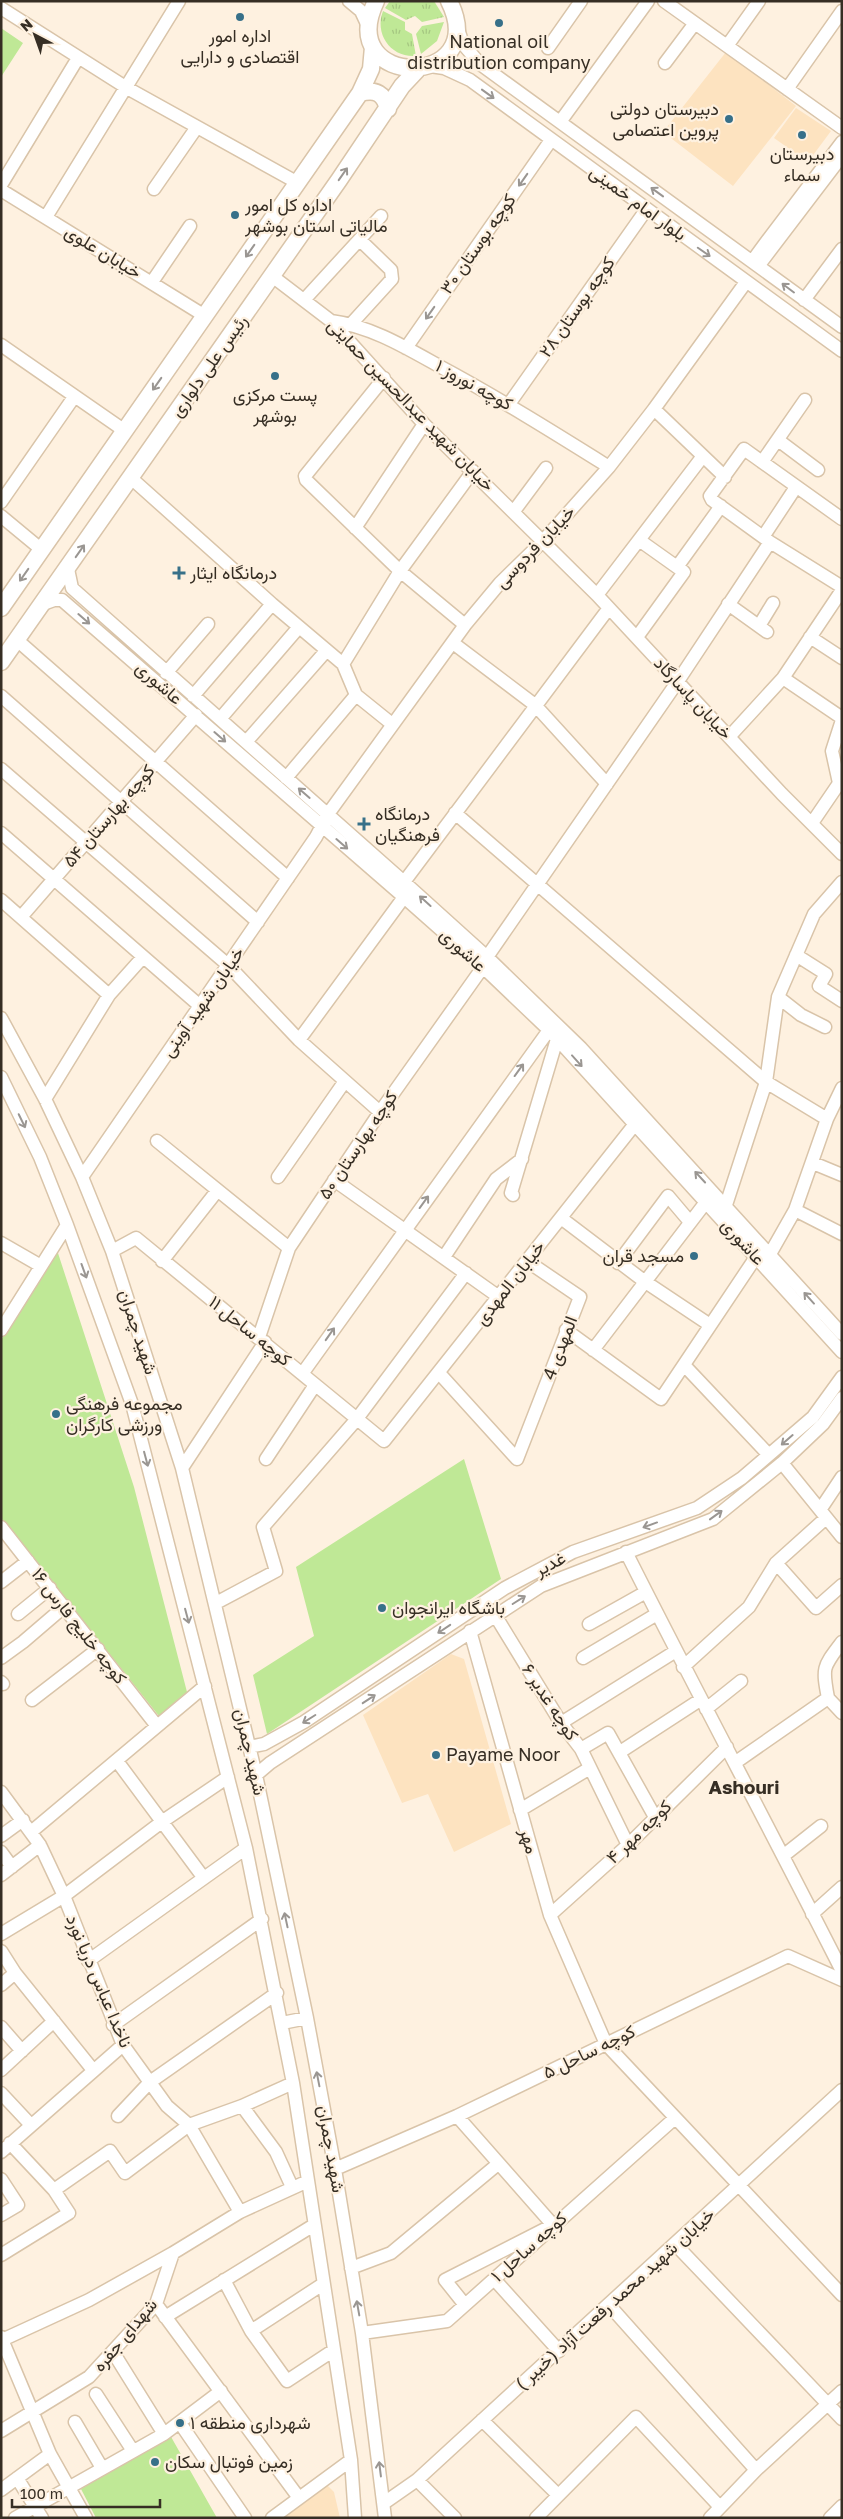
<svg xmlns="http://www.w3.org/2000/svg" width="843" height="2519" font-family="'Golos Text',Vazirmatn,sans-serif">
<defs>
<pattern id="grass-tufts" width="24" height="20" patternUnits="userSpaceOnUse" patternTransform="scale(1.25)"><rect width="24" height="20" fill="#bfe896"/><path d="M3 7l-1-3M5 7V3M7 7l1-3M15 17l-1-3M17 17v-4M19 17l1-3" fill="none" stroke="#a5c781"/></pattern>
</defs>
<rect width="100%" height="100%" fill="#fef1e0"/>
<!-- built -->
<path fill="#fde3c0" d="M 726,52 L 796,106 L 733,186 L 663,132 Z
M 796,108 L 831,131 L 808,162 L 774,138 Z
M 451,1654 L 464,1659 L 511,1824 L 454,1852 L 428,1794 L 402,1803 L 363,1715 Z
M 327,2485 L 334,2492 L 340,2518 L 282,2518 Z"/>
<!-- grass -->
<path fill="url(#grass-tufts)" d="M 390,1 L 434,1 L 444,17 L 422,22 L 415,16 L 406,20 L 385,8 Z
M 383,11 L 405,22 L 405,30 L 412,34 L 416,56 C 391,58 374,34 383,11 Z
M 444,22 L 437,41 L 421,54 L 416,34 L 422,26 Z"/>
<!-- pitch -->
<path fill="#bfe896" d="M 1,28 L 23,43 L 1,77 Z
M 57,1250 L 134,1487 L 187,1692 L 159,1716 L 1,1518 L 1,1340 Z
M 464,1459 L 501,1579 L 267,1734 L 253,1675 L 314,1636 L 296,1567 Z
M 170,2435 L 217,2518 L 96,2518 L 81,2489 Z"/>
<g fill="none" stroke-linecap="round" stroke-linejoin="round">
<!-- minor casing -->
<g stroke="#d9c4a9" stroke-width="15">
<path id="minor" d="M 349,1 L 361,11 L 368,26
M 664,1 L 842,128
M 1,8 L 127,88 L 298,183
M 457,26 L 463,44 L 480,64 L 842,327
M 727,46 L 759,1
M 548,48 L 581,1
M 665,63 L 695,23
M 430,66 L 444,68 L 470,80 L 842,351
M 787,89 L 842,11
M 560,122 L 648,1
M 842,142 L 764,245 L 756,256 L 755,263 L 762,261 L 842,156
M 1,185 L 78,58
M 154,189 L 197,127
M 1,190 L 205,316
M 46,217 L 179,1
M 272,276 L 331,321 L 424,424 L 597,595 L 782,794 L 842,854
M 152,282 L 190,226
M 304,300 L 381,216
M 804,300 L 842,249
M 331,321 C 370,326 405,347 439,366 C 497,397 553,432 609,467
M 352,323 L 392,279 L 391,270 L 360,240
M 1,345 L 125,431
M 406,348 L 551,140
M 384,378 L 305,476 L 306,480 L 400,571 L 465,625
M 509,404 L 646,210
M 654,409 L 725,477
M 778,440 L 818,470
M 762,462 L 805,400
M 131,478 L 272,604 L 343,664 L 356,695 L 392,724
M 1,502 L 74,397
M 514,511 L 546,468
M 1,516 L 42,550
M 842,519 L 744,449 L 710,496 L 712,500 L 770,542 L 842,587
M 355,528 L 424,424
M 763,537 L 796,487
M 677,567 L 721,506
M 68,569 L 72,588 L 404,882 L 487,957 L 581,1048 L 842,1334
M 597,595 L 703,456
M 43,604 L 54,600 L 62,600 L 404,897 L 483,967 L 549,1030 L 842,1352
M 728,604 L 767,632
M 759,626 L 773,603
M 637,637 L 684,572 L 639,540
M 810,637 L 842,658
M 17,640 L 288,878
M 453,643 L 535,705 L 607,784
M 343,664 L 400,571 L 473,471
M 166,673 L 208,624
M 783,678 L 842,718
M 1,696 L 258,922
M 193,696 L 272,604
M 220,719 L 299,627
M 729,737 L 783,678 L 842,590
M 246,742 L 326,651
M 1,769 L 228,965 L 299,1040 L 380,1112
M 286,778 L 356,695
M 839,783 L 832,751 L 842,720
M 455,813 L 766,1082 L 827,1119
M 812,823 L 842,779
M 1,833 L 200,1006
M 404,882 L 609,608
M 1,900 L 109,995
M 21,917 L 196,715
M 796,955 L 826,974 L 819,986 L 842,1001
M 487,957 L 678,681 L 770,542
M 778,997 L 801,1015 L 825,1027
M 1,1018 L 45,1099 L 82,1177 L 112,1251 L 182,1468 L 256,1775 L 307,2018 L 335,2169 L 362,2333 L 385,2518
M 299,1040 L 404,897
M 1,1077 L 40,1157 L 67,1225 L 132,1404 L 246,1848 L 293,2083 L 351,2460 L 355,2518
M 45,1099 L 109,995 L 143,957
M 157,1141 L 289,1248
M 813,1163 L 842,1175
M 82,1177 L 316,837 L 328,814 L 465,625 L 500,583 L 543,541 L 609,467 L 654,409 L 746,282
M 278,1177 L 345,1081
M 334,1180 L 499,1297
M 513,1195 L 511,1193 L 557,1039
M 726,1205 L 766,1082 L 778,997 L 814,914 L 842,882
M 795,1210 L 842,1234
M 561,1218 L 644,1281 L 710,1325
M 1,1243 L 41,1266
M 112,1251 L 136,1238 L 384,1441 L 635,1124
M 770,1254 L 795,1210 L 827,1119 L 842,1088
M 444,1257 L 496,1179 L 522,1159
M 162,1261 L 217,1191
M 618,1263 L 668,1196 L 690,1222
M 1,1330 L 67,1225
M 566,1330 L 661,1399 L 756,1257
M 259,1337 L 289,1248 L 380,1112 L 483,967
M 593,1350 L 706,1202
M 684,1365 L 769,1455
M 439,1373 L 517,1459 L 580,1297 L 527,1261
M 302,1374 L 549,1030
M 266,1459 L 315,1385
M 782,1463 L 842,1537
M 182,1468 L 265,1342
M 820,1510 L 842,1477
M 1,1527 L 157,1726
M 626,1552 C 697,1693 771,1831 842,1971
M 776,1563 L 816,1608 L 842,1585
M 1,1582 L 28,1561
M 216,1603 L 276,1571 L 263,1527 L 356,1420 L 466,1273
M 18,1614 L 50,1588
M 495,1615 L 561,1723 L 581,1749 L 628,1845
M 589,1624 L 646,1592
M 470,1631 L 550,1915 L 606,2044 L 842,2295
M 1,1658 L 23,1642 L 65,1606
M 583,1658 L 657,1614
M 683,1667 L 749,1607 L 776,1563 L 826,1518
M 1,1682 L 3,1684
M 828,1698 L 842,1713
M 32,1700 L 98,1649
M 706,1709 L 741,1681
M 561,1723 L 676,1651
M 249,1747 L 264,1744 L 304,1722 L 505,1588 L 573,1552 L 697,1508 L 742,1478 L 813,1417 L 842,1377
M 581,1749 L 608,1733 L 655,1817
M 620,1752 L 700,1700
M 117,1761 L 203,1877
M 736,1762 L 828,1698 C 822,1667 823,1667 842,1642
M 256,1775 L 270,1763 L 541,1586 L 713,1519 L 782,1463 L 823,1424 L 842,1398
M 1,1792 L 40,1845 L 64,1896 L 123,2045 L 167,2106 L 189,2125 L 240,2212
M 520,1810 L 590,1768
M 31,1832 L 205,1686
M 1,1836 L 23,1820
M 1,1852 L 12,1867
M 783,1856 L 821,1826
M 1,1875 L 40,1845
M 812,1914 L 842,1887
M 550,1915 L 628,1845 L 727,1747
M 1,1934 L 64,1896 L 163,1821 L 228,1777
M 1,1951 L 15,1973 L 93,2070
M 88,1961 L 246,1848
M 1,1985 L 15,1973
M 282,2023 L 307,2018
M 113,2025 L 262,1919
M 1,2027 L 22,2051
M 1,2070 L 54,2021
M 1,2093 L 30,2124
M 242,2106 L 276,2152 L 292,2187
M 118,2116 L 150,2082 L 277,1993
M 457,2116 L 553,2225 L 445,2280 L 465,2305
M 1,2152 L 123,2045
M 335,2169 L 457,2116 L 788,1956 L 842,1980
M 1,2179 L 18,2205 L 1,2215
M 54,2190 L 110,2151 L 125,2173 L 189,2125 L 242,2106 L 293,2083
M 675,2244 L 842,2419
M 1,2255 L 69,2213 L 54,2190 L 10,2143
M 351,2268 L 391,2253 L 498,2164
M 494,2279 L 559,2351
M 224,2280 L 251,2331 L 287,2381 L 334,2350
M 156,2304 L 299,2498
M 609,2305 L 756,2470
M 165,2317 L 314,2225
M 251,2331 L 323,2284
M 362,2333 L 447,2321 L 675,2118
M 1,2337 L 50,2454 L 86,2518
M 2,2340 L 89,2300 L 173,2253
M 113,2352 L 164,2434
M 96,2394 L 133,2451
M 482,2420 L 558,2495
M 75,2422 L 102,2468
M 180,2423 L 245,2518
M 1,2431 L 89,2377 L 156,2304 L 173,2253 L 240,2212 L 308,2181
M 17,2478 L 42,2518
M 417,2480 L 455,2518
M 1,2490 L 50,2454
M 384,2503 L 417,2480 L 842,2090
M 15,2518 L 164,2434 L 221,2391
M 272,2518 L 351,2460
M 536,2518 L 636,2417 L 720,2507
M 710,2518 L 756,2470 L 842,2391
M 830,2518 L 842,2506"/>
</g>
<!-- major casing -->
<g stroke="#d9c4a9" stroke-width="19">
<path id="major" d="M 376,1 C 333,91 493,89 449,1
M 360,93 C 376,89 384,93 388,109
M 1,608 L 360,93 L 371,69 L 373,47
M 1,662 L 339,180 L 402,86 L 417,70"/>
</g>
<!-- minor -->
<use href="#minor" stroke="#fff" stroke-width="12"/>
<!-- major -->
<use href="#major" stroke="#fff" stroke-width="16"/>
</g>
<!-- one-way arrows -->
<defs><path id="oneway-shaft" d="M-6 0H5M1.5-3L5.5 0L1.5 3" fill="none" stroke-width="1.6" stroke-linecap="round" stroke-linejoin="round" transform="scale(1.25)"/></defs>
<g stroke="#9a9692">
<use href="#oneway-shaft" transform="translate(488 94) rotate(36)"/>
<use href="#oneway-shaft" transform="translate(343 174) rotate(-55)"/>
<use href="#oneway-shaft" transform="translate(523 180) rotate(125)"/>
<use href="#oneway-shaft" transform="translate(657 192) rotate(-144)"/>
<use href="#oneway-shaft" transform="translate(250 251) rotate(125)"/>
<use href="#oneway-shaft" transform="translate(704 252) rotate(35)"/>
<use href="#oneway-shaft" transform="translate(788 288) rotate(-143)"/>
<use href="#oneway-shaft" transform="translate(430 313) rotate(125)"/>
<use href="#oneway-shaft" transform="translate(157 384) rotate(125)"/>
<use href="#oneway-shaft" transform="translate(80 551) rotate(-55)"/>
<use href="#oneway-shaft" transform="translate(24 575) rotate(125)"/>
<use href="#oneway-shaft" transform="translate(84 619) rotate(41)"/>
<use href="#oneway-shaft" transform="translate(220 737) rotate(41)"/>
<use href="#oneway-shaft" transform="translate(304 793) rotate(-139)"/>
<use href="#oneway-shaft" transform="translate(342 844) rotate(41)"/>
<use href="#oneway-shaft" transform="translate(425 901) rotate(-138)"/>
<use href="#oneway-shaft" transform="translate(577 1061) rotate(48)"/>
<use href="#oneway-shaft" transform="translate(519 1070) rotate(-54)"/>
<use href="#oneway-shaft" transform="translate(22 1121) rotate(64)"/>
<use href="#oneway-shaft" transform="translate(700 1177) rotate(-133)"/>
<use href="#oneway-shaft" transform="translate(424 1202) rotate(-54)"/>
<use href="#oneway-shaft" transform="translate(84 1271) rotate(70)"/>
<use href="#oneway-shaft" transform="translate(809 1298) rotate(-132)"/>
<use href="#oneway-shaft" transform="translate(330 1334) rotate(-55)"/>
<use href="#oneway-shaft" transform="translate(787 1440) rotate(139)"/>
<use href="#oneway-shaft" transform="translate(146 1459) rotate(75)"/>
<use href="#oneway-shaft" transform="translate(716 1515) rotate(-36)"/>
<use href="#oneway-shaft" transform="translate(650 1525) rotate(160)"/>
<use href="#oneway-shaft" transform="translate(519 1600) rotate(-32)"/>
<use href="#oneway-shaft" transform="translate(187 1616) rotate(75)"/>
<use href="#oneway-shaft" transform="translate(444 1629) rotate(146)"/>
<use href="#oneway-shaft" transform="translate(369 1699) rotate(-33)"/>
<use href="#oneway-shaft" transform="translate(309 1719) rotate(148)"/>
<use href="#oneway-shaft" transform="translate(286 1920) rotate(-102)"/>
<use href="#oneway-shaft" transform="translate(318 2079) rotate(-101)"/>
<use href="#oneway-shaft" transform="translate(358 2308) rotate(-100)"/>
<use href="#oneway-shaft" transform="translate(380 2469) rotate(-97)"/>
</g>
<!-- markers -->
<g fill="#377089" stroke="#fef1e0" stroke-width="2">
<circle cx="240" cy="17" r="5"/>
<circle cx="499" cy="23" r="5"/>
<circle cx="729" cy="119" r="5"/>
<circle cx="802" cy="135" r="5"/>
<circle cx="235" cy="215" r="5"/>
<circle cx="275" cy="376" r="5"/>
<path d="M176.5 565.5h5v5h5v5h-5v5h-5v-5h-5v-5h5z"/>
<path d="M361.5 816.5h5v5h5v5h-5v5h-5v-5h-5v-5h5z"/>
<circle cx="694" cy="1256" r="5"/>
<circle cx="56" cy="1414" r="5"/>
<circle cx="382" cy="1608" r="5"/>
<circle cx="436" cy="1755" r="5"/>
<circle cx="180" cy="2423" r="5"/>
<circle cx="155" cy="2462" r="5"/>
</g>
<g text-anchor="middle" stroke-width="4.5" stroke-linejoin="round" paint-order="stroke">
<!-- poi labels -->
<g font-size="18" fill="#362e24" stroke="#fef1e0" text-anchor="start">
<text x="240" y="42" text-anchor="middle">اداره امور<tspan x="240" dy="21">اقتصادی و دارایی</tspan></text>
<text x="499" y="48" text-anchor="middle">National oil<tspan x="499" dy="21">distribution company</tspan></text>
<text x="719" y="115" text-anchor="end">دبیرستان دولتی<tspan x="719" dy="21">پروین اعتصامی</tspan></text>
<text x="802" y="160" text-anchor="middle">دبیرستان<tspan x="802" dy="21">سماء</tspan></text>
<text x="245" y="211">اداره کل امور<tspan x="245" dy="21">مالیاتی استان بوشهر</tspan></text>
<text x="275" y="401" text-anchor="middle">پست مرکزی<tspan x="275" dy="21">بوشهر</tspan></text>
<text x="190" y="579">درمانگاه ایثار</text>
<text x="375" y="820">درمانگاه<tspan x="375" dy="21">فرهنگیان</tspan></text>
<text x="684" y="1262" text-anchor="end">مسجد قران</text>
<text x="66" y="1410">مجموعه فرهنگی<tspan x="66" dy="21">ورزشی کارگران</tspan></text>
<text x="392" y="1614">باشگاه ایرانجوان</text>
<text x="446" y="1761">Payame Noor</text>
<text x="190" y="2429">شهرداری منطقه ١</text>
<text x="165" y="2468">زمین فوتبال سکان</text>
</g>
<!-- street labels -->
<g font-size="18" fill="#362e24" stroke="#fef1e0">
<text transform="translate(638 203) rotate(36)" y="6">بلوار امام خمینی</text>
<text transform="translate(478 244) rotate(-55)" y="6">کوچه بوستان ۳۰</text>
<text transform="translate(103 252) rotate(31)" y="6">خیابان علوی</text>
<text transform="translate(577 307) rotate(-55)" y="6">کوچه بوستان ۲۸</text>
<text transform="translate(209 366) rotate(-55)" y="6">رئیس علی دلواری</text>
<text transform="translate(474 385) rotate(29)" y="6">کوچه نوروز ۱</text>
<text transform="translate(411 405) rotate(46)" y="6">خیابان شهید عبدالحسین حمایتی</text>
<text transform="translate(535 547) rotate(-46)" y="6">خیابان فردوسی</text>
<text transform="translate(159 683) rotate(41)" y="6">عاشوری</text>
<text transform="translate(693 698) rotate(47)" y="6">خیابان پاسارگاد</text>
<text transform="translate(109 816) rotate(-49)" y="6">کوچه بهارستان ۵۴</text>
<text transform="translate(463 950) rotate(42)" y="6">عاشوری</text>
<text transform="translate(203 1002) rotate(-55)" y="6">خیابان شهید آوینی</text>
<text transform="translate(358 1145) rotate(-56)" y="6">کوچه بهارستان ۵۰</text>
<text transform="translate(743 1242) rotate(48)" y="6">عاشوری</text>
<text transform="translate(510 1283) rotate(-52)" y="6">خیابان المهدی</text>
<text transform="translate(250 1331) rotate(39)" y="6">کوچه ساحل ۱۱</text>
<text transform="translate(138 1332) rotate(72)" y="6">شهید چمران</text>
<text transform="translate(560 1348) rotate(-69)" y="6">المهدی 4</text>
<text transform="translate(550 1564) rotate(-28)" y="6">غدیر</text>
<text transform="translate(79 1626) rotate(52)" y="6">کوچه خلیج فارس ۱۶</text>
<text transform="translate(550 1702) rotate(57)" y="6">کوچه غدیر ۶</text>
<text transform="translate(250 1752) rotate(77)" y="6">شهید چمران</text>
<text transform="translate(639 1832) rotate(-44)" y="6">کوچه مهر ۴</text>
<text transform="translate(529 1841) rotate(74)" y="6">مهر</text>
<text transform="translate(99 1981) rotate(67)" y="6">ناخدا عباس دریا نورد</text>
<text transform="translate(589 2052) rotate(-26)" y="6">کوچه ساحل ۵</text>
<text transform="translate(331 2149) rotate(80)" y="6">شهید چمران</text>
<text transform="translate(529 2247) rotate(-42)" y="6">کوچه ساحل ۱</text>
<text transform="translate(615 2299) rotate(-42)" y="6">( خیبر) خیابان شهید محمد رفعت آزاد</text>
<text transform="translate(125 2335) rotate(-50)" y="6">شهدای جفره</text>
</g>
<!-- neighbourhood labels -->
<g font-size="19" font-weight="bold" fill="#362e24" stroke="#fef1e0">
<text x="744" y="1794">Ashouri</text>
</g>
</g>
<!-- border -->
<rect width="843" height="2519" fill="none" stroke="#362e24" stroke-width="5"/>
<!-- north arrow -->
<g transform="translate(35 35) rotate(319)" stroke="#fef1e0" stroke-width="4" paint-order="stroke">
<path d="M0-4L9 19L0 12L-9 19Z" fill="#362e24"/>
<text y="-8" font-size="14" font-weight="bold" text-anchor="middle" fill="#362e24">N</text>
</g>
<!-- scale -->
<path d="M12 2499v8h148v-8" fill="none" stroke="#362e24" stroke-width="2.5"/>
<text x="20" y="2499" font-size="15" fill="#362e24" stroke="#fef1e0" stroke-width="4" paint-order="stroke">100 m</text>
</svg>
